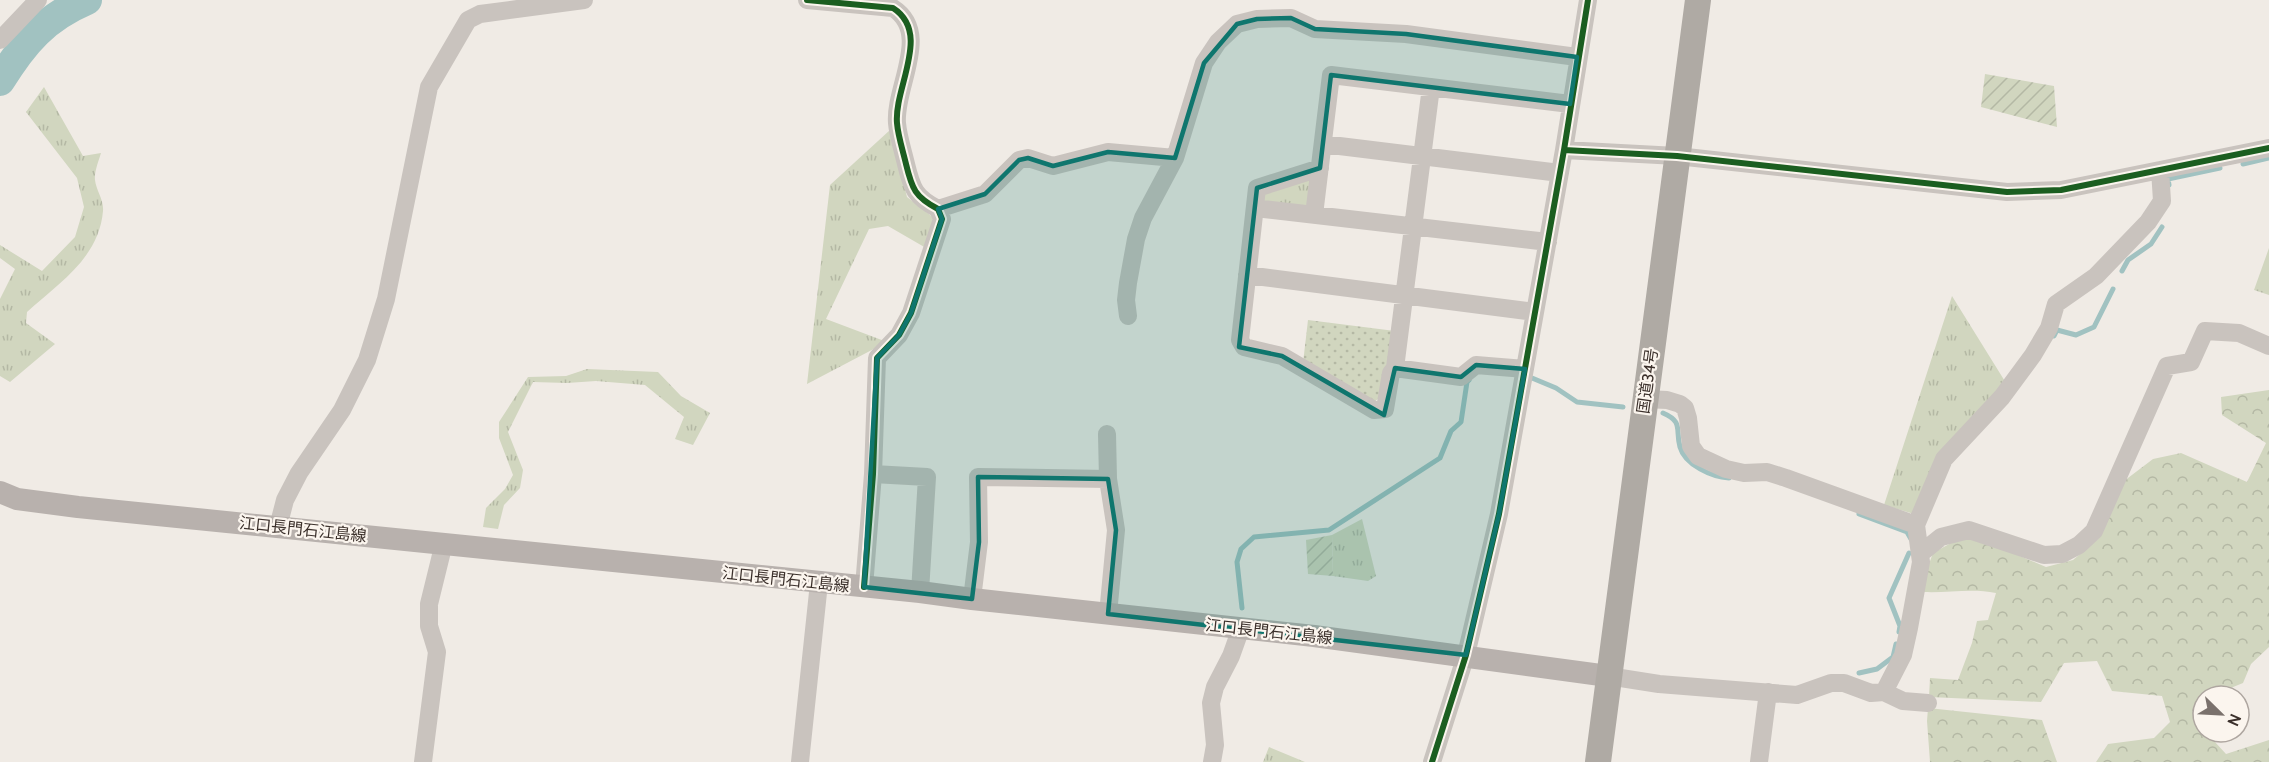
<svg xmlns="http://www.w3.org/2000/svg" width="2269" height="762" font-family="Cabin,'Noto Sans JP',sans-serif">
<defs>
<pattern id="grass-tufts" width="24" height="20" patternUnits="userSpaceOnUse" patternTransform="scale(1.5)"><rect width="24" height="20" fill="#d1d6bf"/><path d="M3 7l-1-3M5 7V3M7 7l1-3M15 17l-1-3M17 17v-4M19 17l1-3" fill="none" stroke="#b4b8a4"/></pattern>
<pattern id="forest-crowns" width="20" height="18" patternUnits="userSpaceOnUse" patternTransform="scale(1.5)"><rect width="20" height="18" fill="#d1d6bf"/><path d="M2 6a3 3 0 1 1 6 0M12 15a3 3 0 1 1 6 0" fill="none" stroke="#b4b8a4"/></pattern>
<pattern id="park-dots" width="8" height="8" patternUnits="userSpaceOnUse" patternTransform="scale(1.5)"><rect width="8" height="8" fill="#d1d6bf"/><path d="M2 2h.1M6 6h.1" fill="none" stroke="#b4b8a4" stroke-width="1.8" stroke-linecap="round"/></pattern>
<pattern id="garden-furrows" width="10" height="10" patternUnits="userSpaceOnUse" patternTransform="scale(1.5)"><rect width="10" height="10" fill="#d1d6bf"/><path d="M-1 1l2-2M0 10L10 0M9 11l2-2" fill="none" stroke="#b4b8a4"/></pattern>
</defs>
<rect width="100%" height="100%" fill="#f0ebe5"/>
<!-- grass -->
<path fill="url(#grass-tufts)" d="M 44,87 L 83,156 L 101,153 C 99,160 94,172 95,180 C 96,190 104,200 103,211 C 99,258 59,283 27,312 L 26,323 L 55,344 L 10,382 L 0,376 L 0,299 L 15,269 L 0,258 L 0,245 L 42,271 L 75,237 L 84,207 L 77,178 L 26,112 Z
M 890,130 L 907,197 L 934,218 L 926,248 L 888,226 L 869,229 L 826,319 L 887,342 L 807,384 L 830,185 Z
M 1308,177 L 1313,182 L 1309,203 L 1305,207 L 1263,204 L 1264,191 Z
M 2269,248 L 2269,295 L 2254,290 Z
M 1952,296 L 2006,383 L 1914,514 L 1884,505 Z
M 587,369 L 658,372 L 681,396 L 710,413 L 693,445 L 675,439 L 684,417 L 645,385 L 596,381 L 567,383 L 533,382 L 508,432 L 523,470 L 520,488 L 504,505 L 498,529 L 483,527 L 486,508 L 505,489 L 513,475 L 499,438 L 499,422 L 528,377 L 566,376 Z
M 1362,519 L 1376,576 L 1368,581 L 1333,576 L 1332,535 Z
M 1269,747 L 1305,762 L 1263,762 Z"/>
<!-- forest -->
<path fill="url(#forest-crowns)" d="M 2269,390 L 2269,647 L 2251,664 L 2243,683 L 2211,696 L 2203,696 L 2203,732 L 2210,732 L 2215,742 L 2226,754 L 2269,740 L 2269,762 L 2096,762 L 2108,744 L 2154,738 L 2170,722 L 2162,696 L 2112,691 L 2097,661 L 2064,663 L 2041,702 L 1929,697 L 1930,678 L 1958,680 L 1972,643 L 1977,621 L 1988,620 L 1996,593 C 1972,588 1949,593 1924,592 L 1922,583 L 1933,553 L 1951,543 L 1970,538 L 2006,550 L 2046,567 L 2073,560 L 2099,538 L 2124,481 L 2153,459 L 2181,453 L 2247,482 L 2266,443 L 2222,415 L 2221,397 Z
M 1928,708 L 2042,720 L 2057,762 L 1930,762 L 1927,721 Z"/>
<!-- park -->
<path fill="url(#park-dots)" d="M 1308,320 L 1395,331 L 1382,396 L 1374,402 L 1303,363 Z"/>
<!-- garden -->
<path fill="url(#garden-furrows)" d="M 1985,74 L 2054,86 L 2057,127 L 1981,107 Z
M 1332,535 L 1333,576 L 1308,574 L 1306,540 Z"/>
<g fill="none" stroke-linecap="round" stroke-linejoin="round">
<!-- stream -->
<path stroke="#a1c2c1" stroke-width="5" d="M 2243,164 L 2269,158
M 2169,185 L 2168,179 L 2220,168
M 2122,271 L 2128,260 L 2151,244 L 2162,227
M 2054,336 L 2057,330 L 2076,335 L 2094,327 L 2113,289
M 1532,378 L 1556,388 L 1577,402 L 1623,407
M 1663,413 C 1684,422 1675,430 1680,447 C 1685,465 1712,477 1729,478
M 1859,514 L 1907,532 L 1911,539
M 1242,608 L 1237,562 L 1241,549 L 1254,537 L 1329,530 L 1440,458 L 1451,431 L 1461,422 L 1467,382 L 1469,380
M 1899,632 L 1900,626 L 1889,598 L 1909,553
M 1859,673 L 1877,669 L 1893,657 L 1896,644"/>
<!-- river -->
<path stroke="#a1c2c1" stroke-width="30" d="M 0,81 C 24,42 45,18 87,0"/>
<!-- minor -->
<path stroke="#c9c3be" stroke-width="18" d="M 807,0 L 893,8 C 932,33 894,87 897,123 C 898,136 903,151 906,164 C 912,189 915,197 938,209 L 942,219 L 911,313 L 899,335 L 877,358 L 873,474 L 864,587
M 0,40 L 38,0
M 1431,87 L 1395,368 L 1461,377 L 1476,365 L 1525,369
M 1323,144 L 1560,173
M 1564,150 L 1677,156 L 2007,192 L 2061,190 L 2269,148
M 1320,168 L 1257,188 L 1240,340 L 1244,347 L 1282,356 L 1374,410 L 1385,409 L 1391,373 L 1395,368
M 1255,208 L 1548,242
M 938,209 L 985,194 L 1019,160 L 1028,158 L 1053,166 L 1108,152 L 1175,158
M 1314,215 L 1331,75 L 1570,104
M 1247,275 L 1535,312
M 1128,316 L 1126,300 L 1128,283 L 1136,239 L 1143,218 L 1175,158 L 1204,63 L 1218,42 L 1237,24 L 1257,19 L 1291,18 L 1315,29 L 1406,34 L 1577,57
M 1645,399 L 1667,400 L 1680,404 L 1685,408 L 1688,418 L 1691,446 L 1698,456 L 1726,469 L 1744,473 L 1767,472 L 1786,478 L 1916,525
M 1107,434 L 1108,479 L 1116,530 L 1108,614
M 873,474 L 927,477 L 920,592
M 278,527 L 285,500 L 299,473 L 342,410 L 367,360 L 386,299 L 429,87 L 468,20 L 480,14 L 584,0
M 1920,554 L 1941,537 L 1969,530 L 2044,555 L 2062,554 L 2079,545 L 2094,531 L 2167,366 L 2191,362 L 2205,331 L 2239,333 L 2269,346
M 972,599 L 979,542 L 978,477 L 1108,479
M 1608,676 L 1659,684 L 1797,695 L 1831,683 L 1844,683 L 1871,693 L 1884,692 L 1903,701 L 1928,703
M 1884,692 L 1903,655 L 1909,628 L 1921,562 L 1916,525 L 1944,459 L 2002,397 L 2033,355 L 2049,328 L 2056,304 L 2096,276 L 2148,222 L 2162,201 L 2160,170
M 423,762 L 437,652 L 429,626 L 429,604 L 444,543
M 800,762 L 819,583
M 1212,762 L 1215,745 L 1211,703 L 1215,687 L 1231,656 L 1241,628
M 1432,762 L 1466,655 L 1499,514 L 1564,150 L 1588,0
M 1759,762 L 1768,692"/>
<!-- major -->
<path stroke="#b8b1ad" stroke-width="22" d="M 0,492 L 17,499 L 78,507 L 920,592 L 972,599 L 1314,636 L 1608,676"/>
<!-- highway -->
<path stroke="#afaaa4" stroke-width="26" d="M 1598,762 L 1698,0"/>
<!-- cycleway casing -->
<g stroke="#fbf5ee" stroke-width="10">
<path id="cycleway" d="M 807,0 L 893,8 C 932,33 894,87 897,123 C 898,136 903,151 906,164 C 912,189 915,197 938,209 L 942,219 L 911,313 L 899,335 L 877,358 L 873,474 L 864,587
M 1564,150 L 1677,156 L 2007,192 L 2061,190 L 2269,148
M 1432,762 L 1466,655 L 1499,514 L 1564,150 L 1588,0"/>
</g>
<!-- cycleway -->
<use href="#cycleway" stroke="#1b5e20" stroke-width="6"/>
</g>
<!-- marked area -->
<path fill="#0f766e" fill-opacity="0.2" stroke="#0f766e" stroke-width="4.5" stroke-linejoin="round" d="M 1291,18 L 1315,29 L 1406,34 L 1577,57 L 1570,104 L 1331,75 L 1320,168 L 1257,188 L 1239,347 L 1282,356 L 1384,415 L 1395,368 L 1461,377 L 1476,365 L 1525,369 L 1499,514 L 1466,655 L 1108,614 L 1116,530 L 1108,479 L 978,477 L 979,542 L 972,599 L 864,587 L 877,358 L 899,335 L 911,313 L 942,219 L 938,209 L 985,194 L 1019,160 L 1028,158 L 1053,166 L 1108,152 L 1175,158 L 1204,63 L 1237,24 L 1257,19 Z"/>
<g text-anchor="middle" stroke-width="4.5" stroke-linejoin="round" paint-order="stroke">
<!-- street labels -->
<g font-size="16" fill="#3b302b" stroke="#fbf5ee">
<text transform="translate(1647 381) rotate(-82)" y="6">国道34号</text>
<text transform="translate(303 529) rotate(6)" y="6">江口長門石江島線</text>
<text transform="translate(786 579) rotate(6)" y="6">江口長門石江島線</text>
<text transform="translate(1269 631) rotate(6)" y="6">江口長門石江島線</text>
</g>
</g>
<!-- north arrow -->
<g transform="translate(2221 714) rotate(114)"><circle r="28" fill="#fbf5ee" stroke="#aea6a0" stroke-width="1.5"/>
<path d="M0-4.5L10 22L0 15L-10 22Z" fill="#7a716c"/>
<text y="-9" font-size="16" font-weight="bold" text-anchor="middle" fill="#3b302b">N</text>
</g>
</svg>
